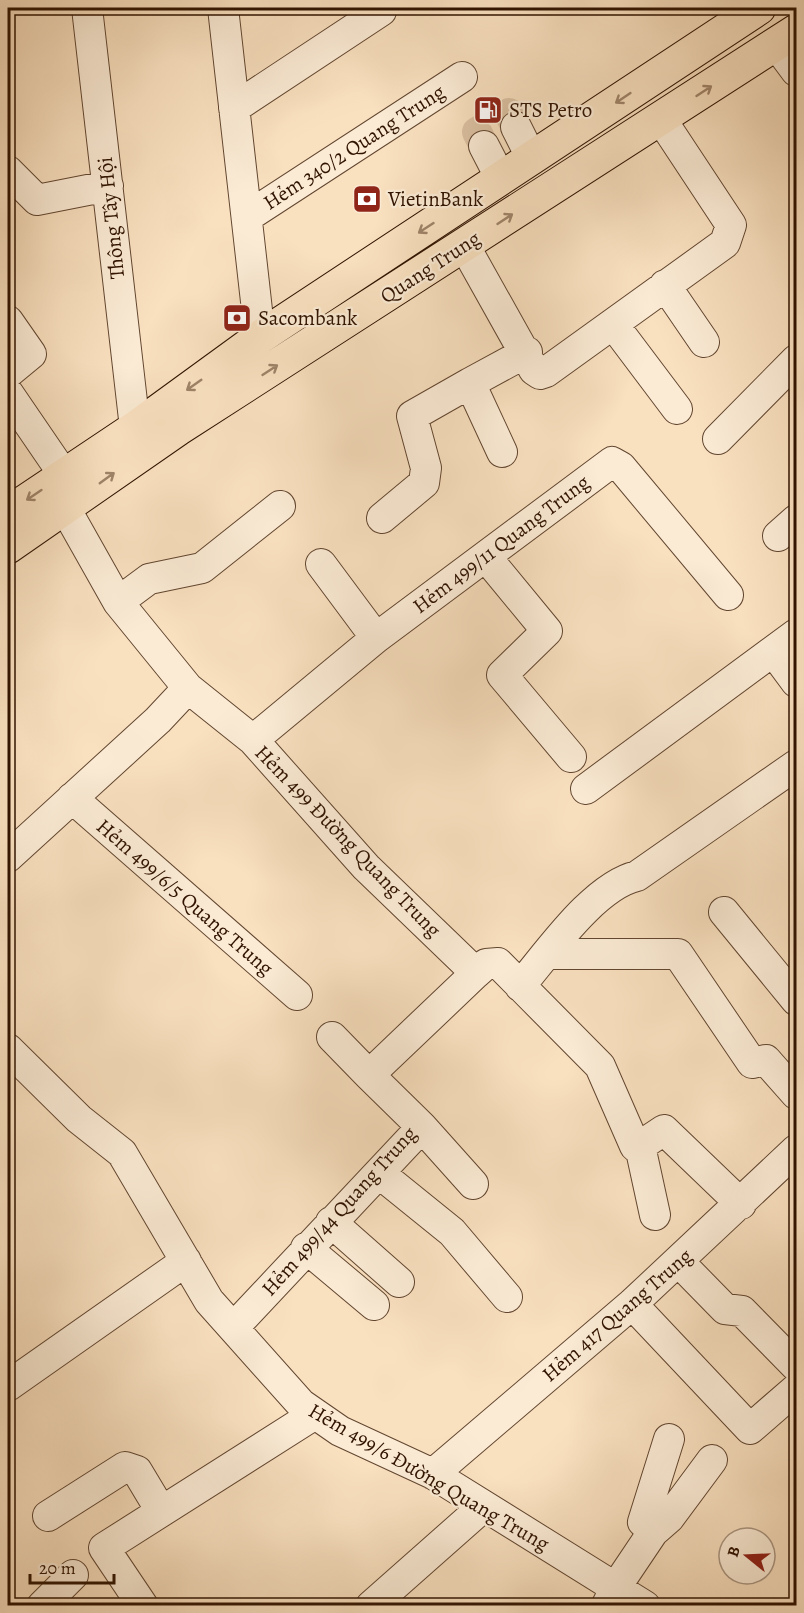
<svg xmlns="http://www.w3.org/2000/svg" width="804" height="1613" font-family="Alegreya,serif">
<rect width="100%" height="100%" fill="#f9e0bf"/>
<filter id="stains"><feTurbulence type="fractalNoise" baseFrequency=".00333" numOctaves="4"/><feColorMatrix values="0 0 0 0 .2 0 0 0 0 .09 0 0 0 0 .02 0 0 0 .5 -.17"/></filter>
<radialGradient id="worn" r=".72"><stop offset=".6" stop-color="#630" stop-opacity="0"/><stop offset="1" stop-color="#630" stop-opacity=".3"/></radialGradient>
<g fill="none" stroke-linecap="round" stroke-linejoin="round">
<!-- minor-tunnel -->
<path stroke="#dbc1a2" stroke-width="30" stroke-dasharray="30 15" stroke-linecap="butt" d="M 484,146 L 477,132 L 509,113 L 516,127"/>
<!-- minor casing -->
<g stroke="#624630" stroke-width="32">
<path id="minor" d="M 87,8 L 135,428
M 223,8 L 260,337
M 776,44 L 796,71
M 234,108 L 381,11 L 381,8
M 516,127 L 532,159
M 484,146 L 501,179
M 8,171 L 37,200 L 108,186
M 247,217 L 462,77
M 464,245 L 534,370 L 540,374 L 546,372 L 725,243 L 731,225 L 661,119
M 665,285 L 704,342
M 8,321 L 31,354 L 8,373
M 613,324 L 677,409
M 8,393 L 64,475
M 718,439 L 796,360
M 502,452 L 470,383 L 527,352
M 65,508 L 118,602 L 188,688 L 253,740 L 366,867 L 476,973 L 486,964 L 498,963 L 600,1066 L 635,1146 L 640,1146 L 664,1130 L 741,1204
M 382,518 L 424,483 L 426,468 L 412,416 L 470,383
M 778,536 L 796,520
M 486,557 L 547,631 L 502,675 L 571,757
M 321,564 L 376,638
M 118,602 L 149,579 L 202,568 L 280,506
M 773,651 L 796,682
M 253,740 L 376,638 L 612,462 L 621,467 L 728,595
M 586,789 L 796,634
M 72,798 L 297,995
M 8,857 L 158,720 L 188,688
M 724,912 L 796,1000
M 547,954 L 678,954 L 752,1063 L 766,1060 L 796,1094
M 520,986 C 549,952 594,886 637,876 L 796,765
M 332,1037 L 369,1075
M 8,1049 L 79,1119 L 122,1153 L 209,1301 L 301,1404 L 340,1431 L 433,1474 L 645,1606
M 422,1127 L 473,1184
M 640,1146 L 655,1215
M 379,1173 L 452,1232 L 507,1297
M 331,1222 L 399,1282
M 306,1248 L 374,1305
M 679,1262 L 725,1309 L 742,1311 L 796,1366
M 632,1304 L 750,1429 L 796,1389
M 235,1326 L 422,1127 L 369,1075 L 476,973
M 8,1386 L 186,1261
M 433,1474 L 632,1304 L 796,1150
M 48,1516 L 125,1467 L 137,1471 L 161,1511
M 653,1532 L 643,1522 L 669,1439
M 607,1605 L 616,1587 L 653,1532 L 669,1518 L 712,1460
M 42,1606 L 73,1575
M 143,1606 L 104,1548 L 315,1414
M 371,1606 L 484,1506"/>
</g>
<!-- major casing -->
<g stroke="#301300" stroke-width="35">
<path id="major" d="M 8,513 L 135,428 L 260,337 L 759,8
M 8,547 L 178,429 L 796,31"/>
</g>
<!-- minor -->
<use href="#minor" stroke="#fbebd5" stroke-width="30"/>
<!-- major -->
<use href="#major" stroke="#f9e0bf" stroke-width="33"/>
</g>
<!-- one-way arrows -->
<defs><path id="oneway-shaft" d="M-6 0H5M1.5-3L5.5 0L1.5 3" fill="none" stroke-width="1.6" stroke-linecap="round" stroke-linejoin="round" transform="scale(1.5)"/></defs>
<g stroke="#9f8469">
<use href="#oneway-shaft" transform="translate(704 91) rotate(-33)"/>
<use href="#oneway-shaft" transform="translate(623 98) rotate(146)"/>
<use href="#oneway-shaft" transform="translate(505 219) rotate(-33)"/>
<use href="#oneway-shaft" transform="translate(426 228) rotate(147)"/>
<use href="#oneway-shaft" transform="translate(270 370) rotate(-33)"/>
<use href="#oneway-shaft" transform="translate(194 385) rotate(145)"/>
<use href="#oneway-shaft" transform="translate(107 478) rotate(-36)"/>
<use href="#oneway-shaft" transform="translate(34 495) rotate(146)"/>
</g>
<!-- icons -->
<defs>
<g id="fuel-square" transform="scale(1.5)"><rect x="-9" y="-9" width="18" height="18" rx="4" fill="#8f2418" stroke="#fbebd5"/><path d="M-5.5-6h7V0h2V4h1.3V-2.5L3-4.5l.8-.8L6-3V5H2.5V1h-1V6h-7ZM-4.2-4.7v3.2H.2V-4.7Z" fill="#fff"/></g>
<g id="bank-square" transform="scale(1.5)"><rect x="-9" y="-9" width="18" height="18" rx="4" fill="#8f2418" stroke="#fbebd5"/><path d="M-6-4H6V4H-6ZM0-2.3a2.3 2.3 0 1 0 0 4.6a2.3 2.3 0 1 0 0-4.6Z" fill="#fff"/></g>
</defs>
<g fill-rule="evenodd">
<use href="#fuel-square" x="488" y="110"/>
<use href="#bank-square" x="367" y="199"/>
<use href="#bank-square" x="237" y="318"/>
</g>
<g text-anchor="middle" stroke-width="4.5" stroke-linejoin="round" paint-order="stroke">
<!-- poi labels -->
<g font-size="21" fill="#301300" stroke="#fbebd5" text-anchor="start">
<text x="509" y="117">STS Petro</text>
<text x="388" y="206">VietinBank</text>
<text x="258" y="325">Sacombank</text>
</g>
<!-- street labels -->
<g font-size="21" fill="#301300" stroke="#fbebd5">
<text transform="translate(354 147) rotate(-33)" y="7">Hẻm 340/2 Quang Trung</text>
<text transform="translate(111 218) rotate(-96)" y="7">Thông Tây Hội</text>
<text transform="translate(430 267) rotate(-33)" y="7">Quang Trung</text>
<text transform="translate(501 544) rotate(-37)" y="7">Hẻm 499/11 Quang Trung</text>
<text transform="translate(348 841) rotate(46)" y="7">Hẻm 499 Đường Quang Trung</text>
<text transform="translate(185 897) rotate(41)" y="7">Hẻm 499/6/5 Quang Trung</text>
<text transform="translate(339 1211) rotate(-48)" y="7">Hẻm 499/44 Quang Trung</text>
<text transform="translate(617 1315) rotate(-41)" y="7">Hẻm 417 Quang Trung</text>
<text transform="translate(429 1477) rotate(30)" y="7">Hẻm 499/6 Đường Quang Trung</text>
</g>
</g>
<!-- margin -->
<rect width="804" height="1613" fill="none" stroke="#f9e0bf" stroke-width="30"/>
<rect x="9" y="9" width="786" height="1595" fill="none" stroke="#301300" stroke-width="3"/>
<rect x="15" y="15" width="774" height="1583" fill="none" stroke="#301300" stroke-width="1.5"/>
<!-- north arrow -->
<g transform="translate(747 1556) rotate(288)"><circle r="28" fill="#fbebd5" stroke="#aa9580" stroke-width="1.5"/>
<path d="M0-4.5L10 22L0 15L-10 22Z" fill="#8f2418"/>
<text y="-9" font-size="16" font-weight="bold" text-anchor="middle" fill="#301300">B</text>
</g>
<!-- scale -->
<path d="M30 1574v9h84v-9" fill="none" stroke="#301300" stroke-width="3"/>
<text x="39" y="1574" font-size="18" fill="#301300" stroke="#fbebd5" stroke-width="4.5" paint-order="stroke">20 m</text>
<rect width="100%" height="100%" filter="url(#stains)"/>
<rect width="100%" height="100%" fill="url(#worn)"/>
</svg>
